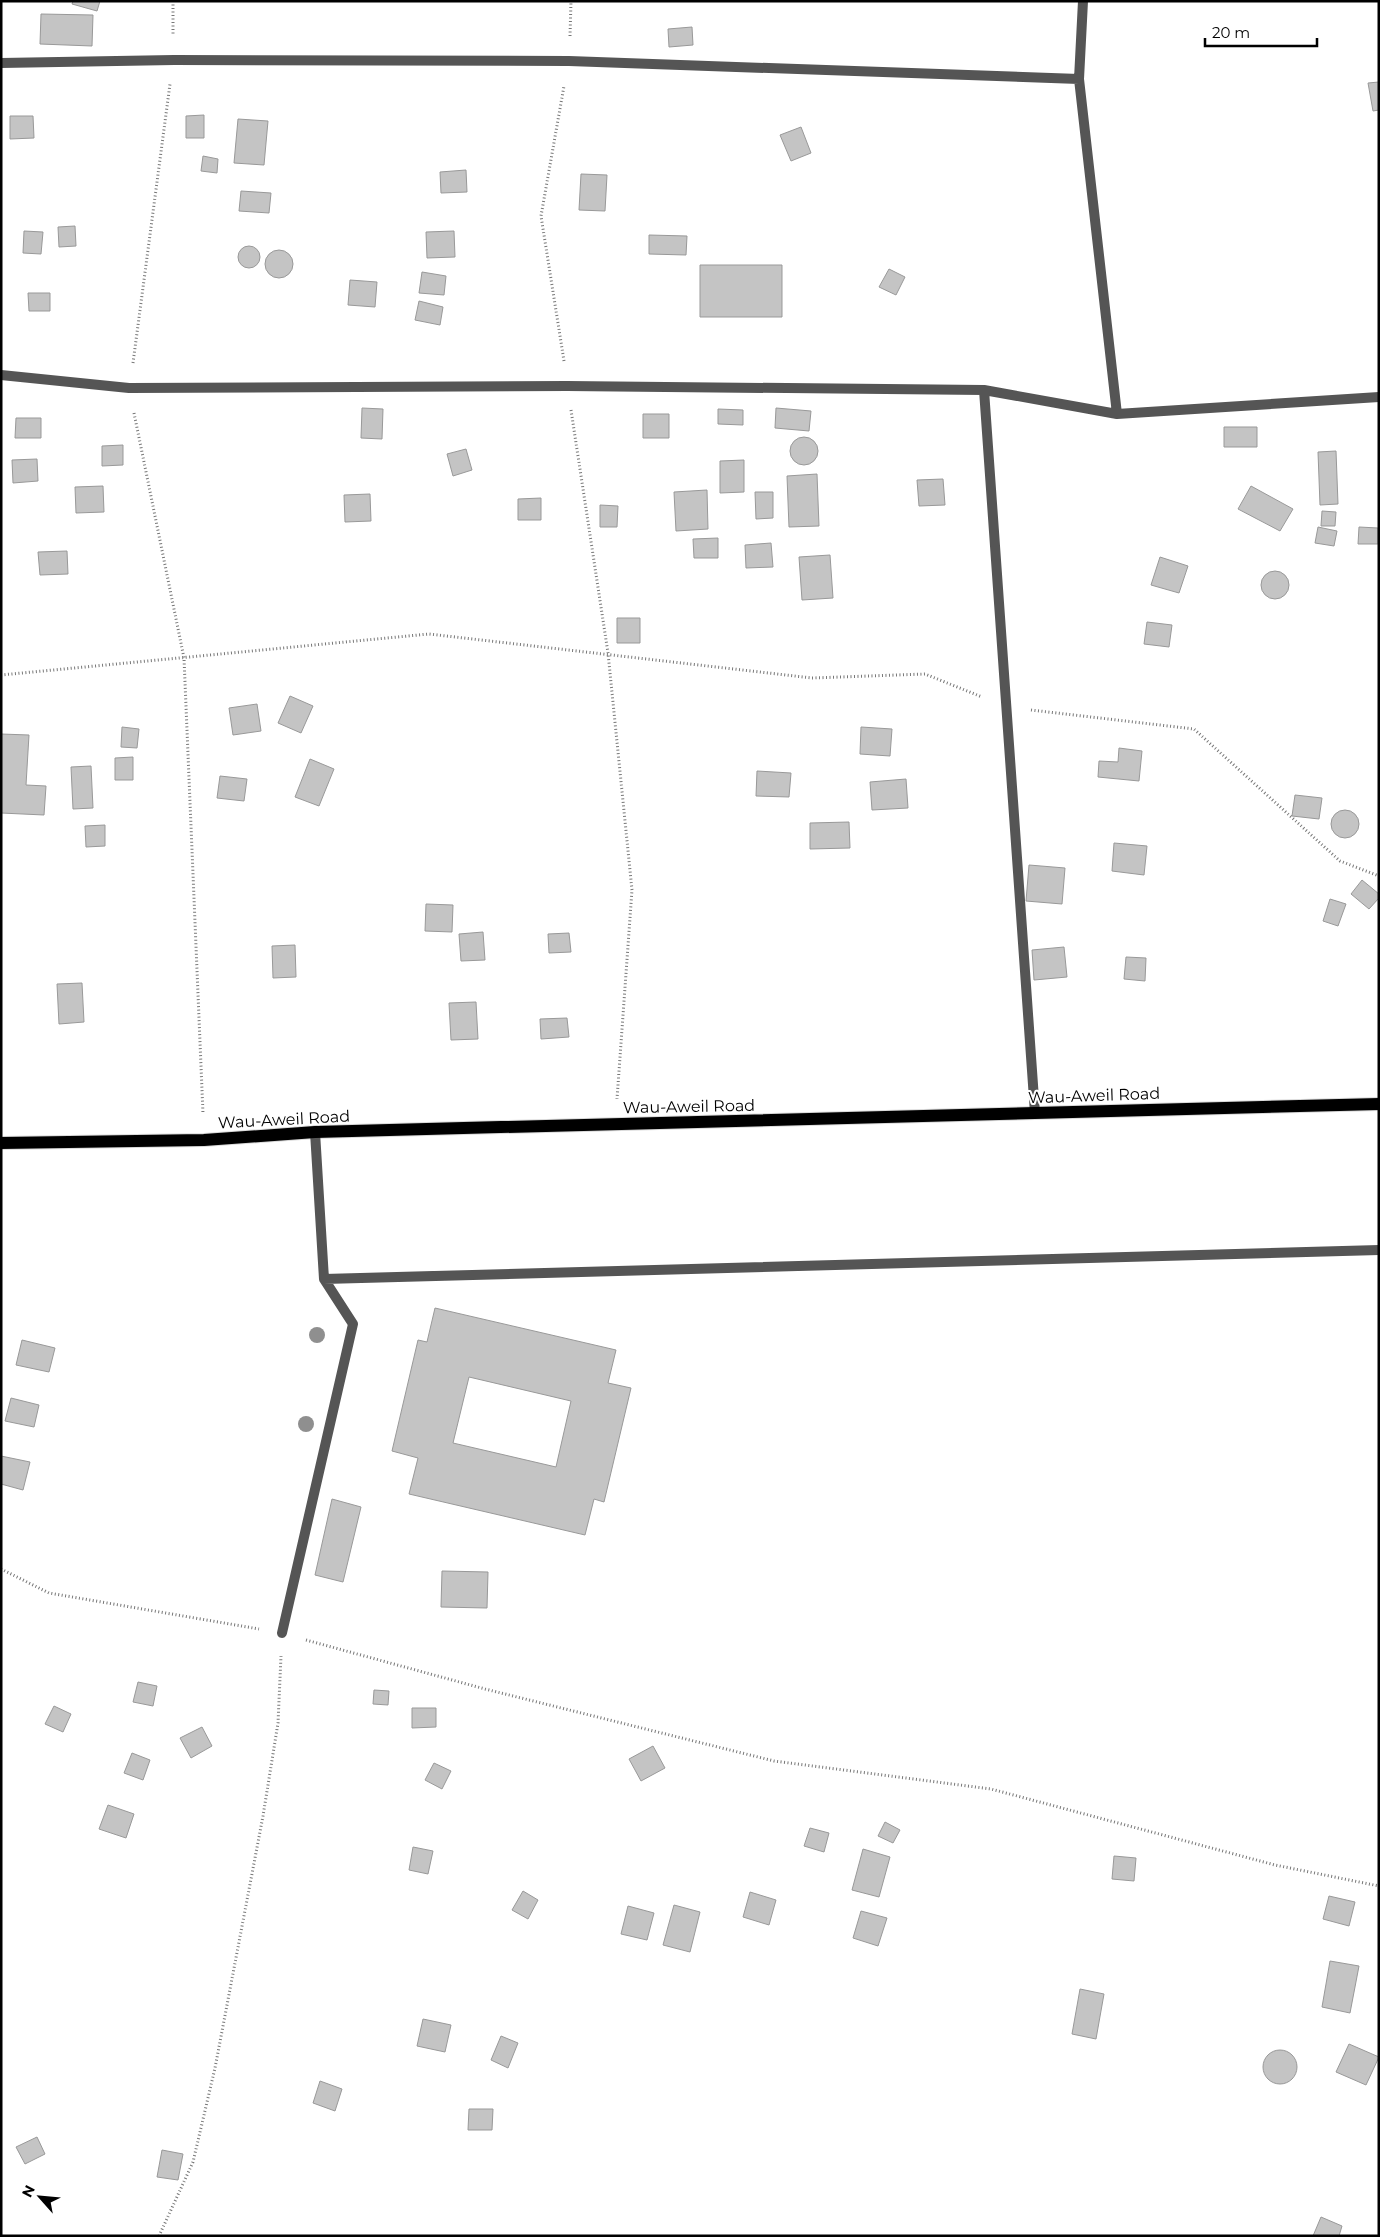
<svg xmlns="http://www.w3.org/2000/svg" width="1380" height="2237" font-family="Montserrat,sans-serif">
<rect width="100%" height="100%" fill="#fff"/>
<!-- building -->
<path fill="#c4c4c4" stroke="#999" fill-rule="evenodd" d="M 73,1 L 100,1 L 97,11 L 72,4 Z
M 41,14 L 93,15 L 92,46 L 40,44 Z
M 692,27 L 693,45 L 669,47 L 668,29 Z
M 1379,82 L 1379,110 L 1373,111 L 1368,83 Z
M 204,115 L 204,138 L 186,138 L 186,116 Z
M 10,116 L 33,116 L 34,138 L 10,139 Z
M 238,119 L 268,121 L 264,165 L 234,163 Z
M 801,127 L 811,153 L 791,161 L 780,135 Z
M 203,156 L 218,159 L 217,173 L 201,171 Z
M 466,170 L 467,192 L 441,193 L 440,172 Z
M 581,174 L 607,175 L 605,211 L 579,210 Z
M 241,191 L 271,193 L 269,213 L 239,211 Z
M 75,226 L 76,246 L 59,247 L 58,227 Z
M 24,231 L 43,232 L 41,254 L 23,253 Z
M 454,231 L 455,257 L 427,258 L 426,232 Z
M 649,235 L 687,236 L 686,255 L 649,254 Z
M238 257a11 11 0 1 1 22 0a11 11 0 1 1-22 0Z
M265 264a14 14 0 1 1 28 0a14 14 0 1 1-28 0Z
M 700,265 L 782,265 L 782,317 L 700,317 Z
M 889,269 L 905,277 L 896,295 L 879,287 Z
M 422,272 L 446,276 L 444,295 L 419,293 Z
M 350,280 L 377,282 L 375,307 L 348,305 Z
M 28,293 L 50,293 L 50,311 L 29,311 Z
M 419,301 L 443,307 L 440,325 L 415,320 Z
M 362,408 L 383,409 L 382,439 L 361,438 Z
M 776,408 L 811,411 L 809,431 L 775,428 Z
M 718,409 L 743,410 L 743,425 L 718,424 Z
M 643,414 L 669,414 L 669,438 L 643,438 Z
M 16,418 L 41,418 L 41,438 L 15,438 Z
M 1224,427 L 1257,427 L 1257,447 L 1224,447 Z
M790 451a14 14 0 1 1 28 0a14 14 0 1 1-28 0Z
M 123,445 L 123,465 L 102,466 L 102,446 Z
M 466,449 L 472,470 L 453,476 L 447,454 Z
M 1336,451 L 1338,504 L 1320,505 L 1318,452 Z
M 37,459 L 38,481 L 13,483 L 12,460 Z
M 744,460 L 744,492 L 720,493 L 720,461 Z
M 817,474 L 819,526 L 789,527 L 787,476 Z
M 943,479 L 945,505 L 919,506 L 917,480 Z
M 103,486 L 104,512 L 76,513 L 75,487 Z
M 1251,486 L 1293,509 L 1280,531 L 1238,509 Z
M 707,490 L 708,529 L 676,531 L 674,492 Z
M 755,492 L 773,492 L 773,518 L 756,519 Z
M 370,494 L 371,521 L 345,522 L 344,495 Z
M 541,498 L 541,520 L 518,520 L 518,499 Z
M 600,505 L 618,506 L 617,527 L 600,527 Z
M 1322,511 L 1336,512 L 1335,526 L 1321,526 Z
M 1318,527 L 1337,531 L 1334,546 L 1315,543 Z
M 1359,527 L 1378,528 L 1378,544 L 1358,544 Z
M 718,538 L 718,558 L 694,558 L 693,539 Z
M 771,543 L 773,567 L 746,568 L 745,545 Z
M 67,551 L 68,574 L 40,575 L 38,552 Z
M 830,555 L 833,598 L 802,600 L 799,557 Z
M 1160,557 L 1188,566 L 1179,593 L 1151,585 Z
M1261 585a14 14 0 1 1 28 0a14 14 0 1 1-28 0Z
M 617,618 L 640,618 L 640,643 L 617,643 Z
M 1147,622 L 1172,625 L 1169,647 L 1144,644 Z
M 290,696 L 313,706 L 301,733 L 278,723 Z
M 257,704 L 261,731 L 233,735 L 229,708 Z
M 122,727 L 139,729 L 137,748 L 121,747 Z
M 861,727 L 892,729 L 890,756 L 860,754 Z
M 1,734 L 29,735 L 26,785 L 46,786 L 44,815 L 1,813 Z
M 1119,748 L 1142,751 L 1139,781 L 1098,777 L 1099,761 L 1118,762 Z
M 133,757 L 133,780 L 115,780 L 115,758 Z
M 310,759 L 334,769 L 319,806 L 295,797 Z
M 91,766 L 93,808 L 73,809 L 71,767 Z
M 757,771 L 791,773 L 789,797 L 756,796 Z
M 220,776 L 247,779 L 244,801 L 217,798 Z
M 906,779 L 908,808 L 872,810 L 870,782 Z
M 1295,795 L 1322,798 L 1319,819 L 1292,816 Z
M1331 824a14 14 0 1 1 28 0a14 14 0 1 1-28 0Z
M 849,822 L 850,848 L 810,849 L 810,823 Z
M 105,825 L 105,846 L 86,847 L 85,826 Z
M 1114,843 L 1147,846 L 1144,875 L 1112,871 Z
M 1029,865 L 1065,868 L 1062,904 L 1026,901 Z
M 1362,880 L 1379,894 L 1379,898 L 1369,909 L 1351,894 Z
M 1330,899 L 1346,904 L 1338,926 L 1323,921 Z
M 426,904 L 453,905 L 452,932 L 425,931 Z
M 483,932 L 485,960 L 461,961 L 459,934 Z
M 569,933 L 571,952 L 549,953 L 548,934 Z
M 295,945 L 296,977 L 273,978 L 272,946 Z
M 1064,947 L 1067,977 L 1034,980 L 1032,950 Z
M 1126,957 L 1146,958 L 1145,981 L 1124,979 Z
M 82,983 L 84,1022 L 59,1024 L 57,984 Z
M 476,1002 L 478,1039 L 451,1040 L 449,1003 Z
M 567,1018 L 569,1037 L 541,1039 L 540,1019 Z
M 435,1308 L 616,1350 L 608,1383 L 631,1388 L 604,1502 L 594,1499 L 585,1535 L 409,1494 L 418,1458 L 392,1451 L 418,1340 L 427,1342 ZM 469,1377 L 571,1401 L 556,1467 L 453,1443 Z
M 22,1340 L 55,1348 L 49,1372 L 16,1365 Z
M 11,1398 L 39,1405 L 34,1427 L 5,1421 Z
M 1,1456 L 30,1462 L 23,1490 L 1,1484 Z
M 332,1499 L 361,1507 L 343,1582 L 315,1575 Z
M 442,1571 L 488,1572 L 487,1608 L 441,1607 Z
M 138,1682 L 157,1686 L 153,1706 L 133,1702 Z
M 374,1690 L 389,1691 L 388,1705 L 373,1704 Z
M 54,1706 L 71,1714 L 63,1732 L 45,1724 Z
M 412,1708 L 436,1708 L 436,1727 L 412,1728 Z
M 202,1727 L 212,1746 L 191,1758 L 180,1738 Z
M 653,1746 L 665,1768 L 641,1781 L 629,1759 Z
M 132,1753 L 150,1760 L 143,1780 L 124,1773 Z
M 434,1763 L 451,1771 L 442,1789 L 425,1780 Z
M 108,1805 L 134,1814 L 126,1838 L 99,1829 Z
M 885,1822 L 900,1830 L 893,1843 L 878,1836 Z
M 810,1828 L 829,1833 L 824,1852 L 804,1846 Z
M 413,1847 L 433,1851 L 428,1874 L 409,1870 Z
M 863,1849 L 890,1857 L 879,1897 L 852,1890 Z
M 1114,1856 L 1136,1858 L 1134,1881 L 1112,1879 Z
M 523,1891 L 538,1900 L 528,1919 L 512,1910 Z
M 750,1892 L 776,1900 L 769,1925 L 743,1917 Z
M 1329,1896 L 1355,1902 L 1349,1926 L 1323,1919 Z
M 674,1905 L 700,1912 L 690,1952 L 663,1945 Z
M 628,1906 L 654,1913 L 647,1940 L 621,1934 Z
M 861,1911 L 887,1918 L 878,1946 L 853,1938 Z
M 1330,1961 L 1359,1966 L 1350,2013 L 1322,2007 Z
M 1080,1989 L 1104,1994 L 1096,2039 L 1072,2034 Z
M 423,2019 L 451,2025 L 445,2052 L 417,2046 Z
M 501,2036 L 518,2043 L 508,2068 L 491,2060 Z
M 1349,2044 L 1379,2057 L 1366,2085 L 1336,2072 Z
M1263 2067a17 17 0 1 1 34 0a17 17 0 1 1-34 0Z
M 320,2081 L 342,2089 L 335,2111 L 313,2103 Z
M 469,2109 L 493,2109 L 492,2130 L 468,2130 Z
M 37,2137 L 45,2154 L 25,2164 L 16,2147 Z
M 162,2150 L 183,2154 L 178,2180 L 157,2177 Z
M 1321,2217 L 1342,2226 L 1339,2236 L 1313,2236 Z"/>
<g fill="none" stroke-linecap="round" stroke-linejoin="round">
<!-- primary casing -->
<g stroke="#dbdbdb" stroke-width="14">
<path id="primary" d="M 1,1143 L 204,1140 L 315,1132 L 1379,1104"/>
</g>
<!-- path -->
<path stroke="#777" stroke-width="3" stroke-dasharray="1 2.5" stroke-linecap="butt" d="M 173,1 L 173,35
M 570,36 L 571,1
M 564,361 L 541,216 L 564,86
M 133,363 L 170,84
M 571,410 L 608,653 L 632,890 L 617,1099
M 134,413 L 184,658 L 203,1114
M 1,675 L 429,634 L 812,678 L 925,674 L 982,697
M 1031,710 L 1194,729 L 1340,861 L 1379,876
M 1,1569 L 49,1593 L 259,1629
M 306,1640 L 485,1689 L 774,1761 L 991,1789 L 1275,1865 L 1379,1886
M 159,2236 L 193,2162 L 215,2068 L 263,1816 L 278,1723 L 281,1656"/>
<!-- lane -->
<path stroke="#555" stroke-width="10" d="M 324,1279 L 1379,1250
M 282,1633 L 353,1324 L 324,1279 L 315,1132"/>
<!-- street -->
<path stroke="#555" stroke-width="10" d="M 1083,1 L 1079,79 L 1117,414
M 1,63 L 174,60 L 569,61 L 1079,79
M 1,375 L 129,388 L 567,386 L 984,390 L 1117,414 L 1379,397
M 984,390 L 1035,1113"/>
<!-- primary -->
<use href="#primary" stroke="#000" stroke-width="12"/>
</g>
<!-- trees -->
<g fill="#8f8f8f">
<circle cx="317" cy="1335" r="8"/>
<circle cx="306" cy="1424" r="8"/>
</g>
<g text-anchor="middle" stroke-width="4" stroke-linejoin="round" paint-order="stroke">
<!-- street labels -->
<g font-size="16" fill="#000" stroke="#fff">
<text transform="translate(1094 1095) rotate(-2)" y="6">Wau-Aweil Road</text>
<text transform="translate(689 1106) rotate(-1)" y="6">Wau-Aweil Road</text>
<text transform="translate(284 1119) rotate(-3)" y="6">Wau-Aweil Road</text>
</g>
</g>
<!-- border -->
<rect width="1380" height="2237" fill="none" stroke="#000000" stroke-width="5"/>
<!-- north arrow -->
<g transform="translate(40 2197) rotate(297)" stroke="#ffffff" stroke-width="4" paint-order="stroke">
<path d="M0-4L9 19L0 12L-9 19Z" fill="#000000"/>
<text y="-8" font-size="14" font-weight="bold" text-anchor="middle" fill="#000000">N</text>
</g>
<!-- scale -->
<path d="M1205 38v8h112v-8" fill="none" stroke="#000000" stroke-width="2.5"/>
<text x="1212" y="38" font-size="15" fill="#000000" stroke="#ffffff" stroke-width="4" paint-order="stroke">20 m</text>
</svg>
